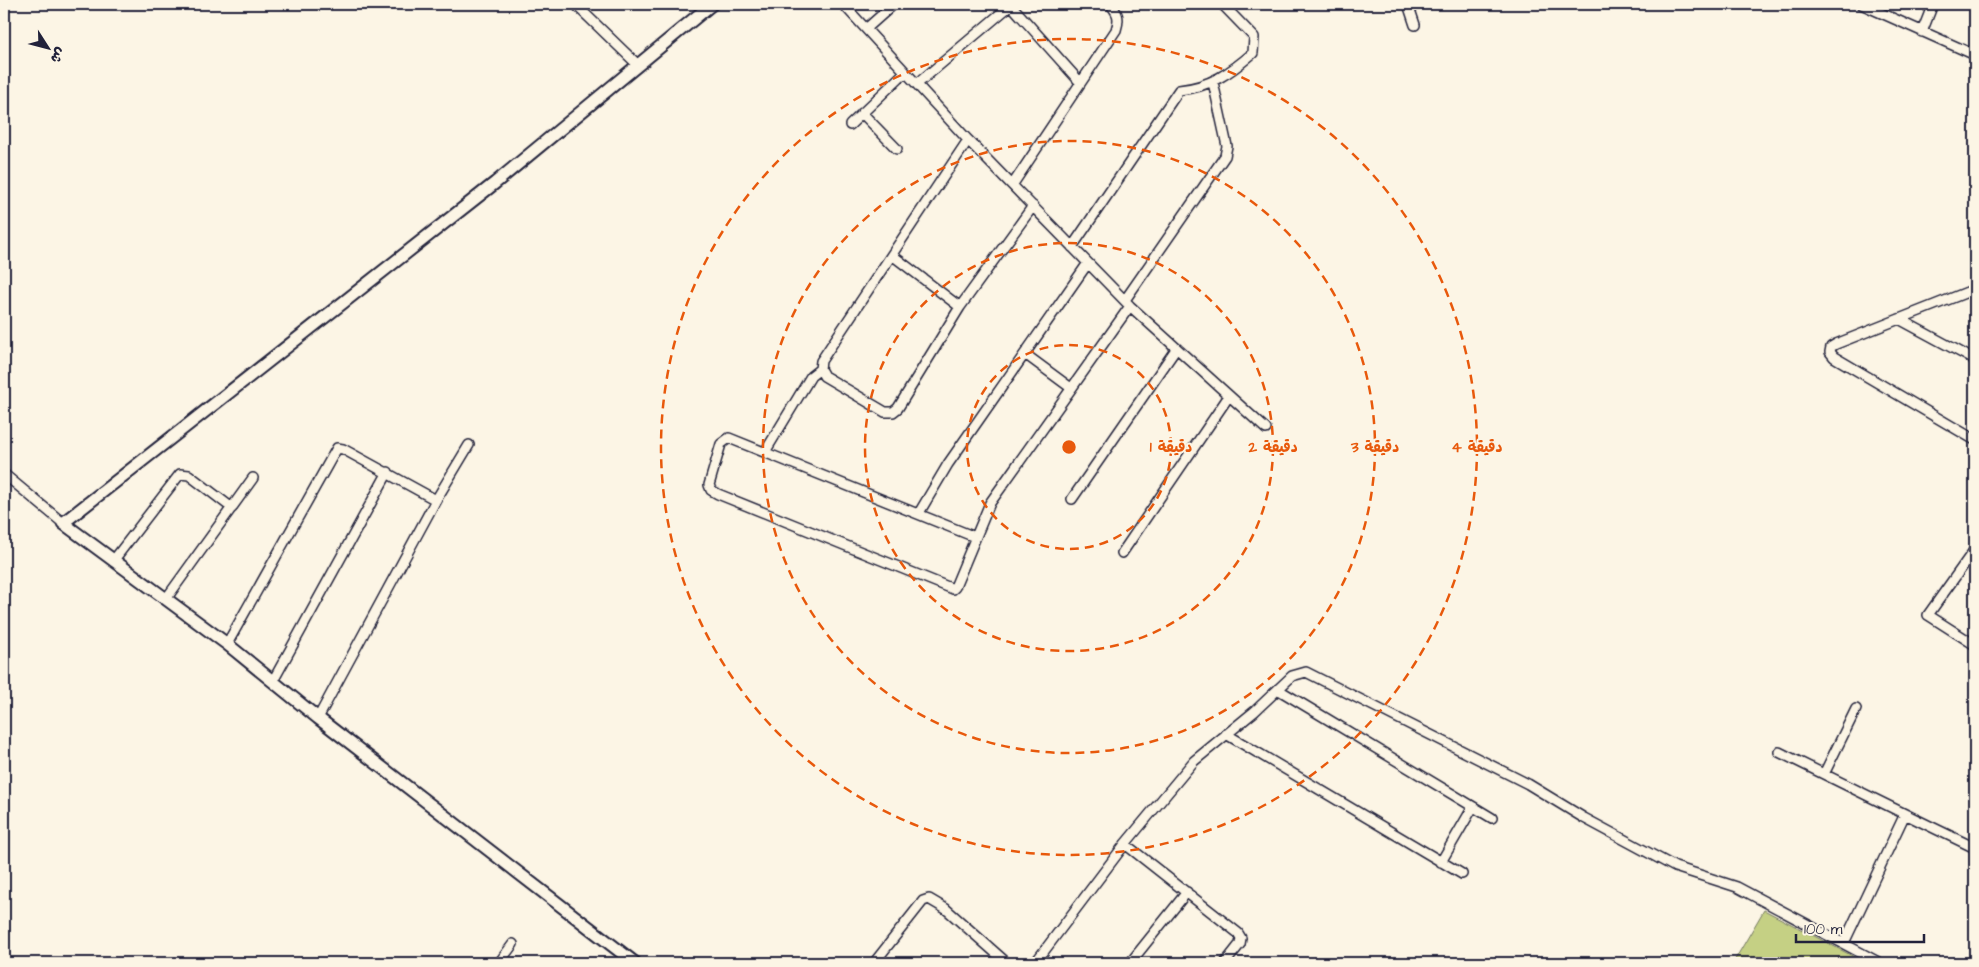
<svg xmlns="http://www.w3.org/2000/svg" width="1979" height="967" font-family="'Architects Daughter','Playpen Sans Arabic',sans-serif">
<rect width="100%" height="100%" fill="#fcf5e5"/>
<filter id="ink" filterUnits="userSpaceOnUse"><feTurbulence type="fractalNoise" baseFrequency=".02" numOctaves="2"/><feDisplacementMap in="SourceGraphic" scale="10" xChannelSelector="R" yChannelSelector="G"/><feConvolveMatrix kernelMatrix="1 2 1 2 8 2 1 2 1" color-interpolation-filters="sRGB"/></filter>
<g filter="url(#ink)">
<!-- green -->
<path fill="#c5d084" stroke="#747960" d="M 1764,910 L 1866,963 L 1733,963 Z"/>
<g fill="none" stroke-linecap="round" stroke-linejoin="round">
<!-- minor casing -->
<g stroke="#22223b" stroke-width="12">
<path id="minor" d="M 575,4 L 638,65
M 843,4 L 968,140 L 1130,306 L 1266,429
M 1408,4 L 1415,25
M 1861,4 L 1975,55
M 1011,5 L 1080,82
M 867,28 L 894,4
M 1922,32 L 1933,4
M 917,84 L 1012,4
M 862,113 L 897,149
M 850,125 L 905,72
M 968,140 L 821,361 L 820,369 L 824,376 L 885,412 L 893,412 L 898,408 L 960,307 L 1033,206
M 1013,184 L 1116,30 C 1120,18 1118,13 1110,4
M 1072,247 L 1179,90 C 1210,87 1230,73 1253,53 L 1254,37 L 1222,4
M 892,255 L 960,307
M 1975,289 L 1836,344 L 1831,347 L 1830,352 L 1834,357 L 1975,440
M 1125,300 L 1225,156 L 1227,146 L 1213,82
M 1899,319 L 1975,360
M 1025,354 L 1071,388
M 765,452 L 811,376 L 820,369
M 4,474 L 63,523
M 1072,499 L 1176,349
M 919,513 L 948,464 L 1088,263
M 975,537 L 729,438 L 721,444 L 709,485 L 711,490 L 718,494 L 953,589 L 955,587 L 990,503 L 1130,306
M 1975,549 L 1928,615 L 1975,645
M 1122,553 L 1229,396
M 113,561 L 180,474 L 189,475 L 232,508
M 166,599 L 253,478
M 227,644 L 337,448 L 343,449 L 436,500
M 273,681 L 388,472
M 1279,690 L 1492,818
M 318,718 L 436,500 L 469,445
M 1226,734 L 1462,874
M 1779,752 L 1905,814
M 1824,774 L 1856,709
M 1125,844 L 1238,933 L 1241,938 L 1240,944 L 1225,963
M 1441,862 L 1473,807
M 1844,943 L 1905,814 L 1975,848
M 499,963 L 513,944
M 874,963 L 923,901 L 929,899 L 946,909 L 1007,963
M 1035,963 L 1125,844 L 1194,761 L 1255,711 L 1292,676 L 1306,672 L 1528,784 L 1584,818 L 1675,867 L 1737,887 L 1880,963
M 1130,963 L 1187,892"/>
</g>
<!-- tertiary casing -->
<g stroke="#22223b" stroke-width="15">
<path id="tertiary" d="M 635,963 L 318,718 L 227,644 L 63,523 L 495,183 L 712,4"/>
</g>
<!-- minor -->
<use href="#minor" stroke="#fcf5e5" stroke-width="9"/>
<!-- tertiary -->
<use href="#tertiary" stroke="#fcf5e5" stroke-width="11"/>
</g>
</g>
<!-- distance rings -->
<g fill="none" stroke="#e8590c" stroke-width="2.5" stroke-dasharray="9 6">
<circle cx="1069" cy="447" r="102"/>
<circle cx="1069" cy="447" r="204"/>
<circle cx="1069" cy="447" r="306"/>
<circle cx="1069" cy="447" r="408"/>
</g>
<circle cx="1069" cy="447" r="8" fill="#e8590c" stroke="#fcf5e5" stroke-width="2.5"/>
<g font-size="15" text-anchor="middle" font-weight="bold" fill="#e8590c" stroke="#fcf5e5" stroke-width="4" stroke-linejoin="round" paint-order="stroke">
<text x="1171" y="452">1 دقيقة</text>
<text x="1273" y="452">2 دقيقة</text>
<text x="1375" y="452">3 دقيقة</text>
<text x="1477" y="452">4 دقيقة</text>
</g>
<!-- margin -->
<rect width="1979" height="967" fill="none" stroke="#fcf5e5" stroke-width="20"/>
<rect x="10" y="10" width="1959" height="947" fill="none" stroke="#22223b" stroke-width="2" filter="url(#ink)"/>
<!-- north arrow -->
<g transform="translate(48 48) rotate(126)" stroke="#fcf5e5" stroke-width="4" paint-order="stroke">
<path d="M0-4L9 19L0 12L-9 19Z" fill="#22223b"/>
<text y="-8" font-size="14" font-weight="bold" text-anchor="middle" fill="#22223b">ش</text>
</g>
<!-- scale -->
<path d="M1796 934v8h128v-8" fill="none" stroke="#22223b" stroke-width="2.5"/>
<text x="1804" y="934" font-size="15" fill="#22223b" stroke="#fcf5e5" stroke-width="4" paint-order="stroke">100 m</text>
</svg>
